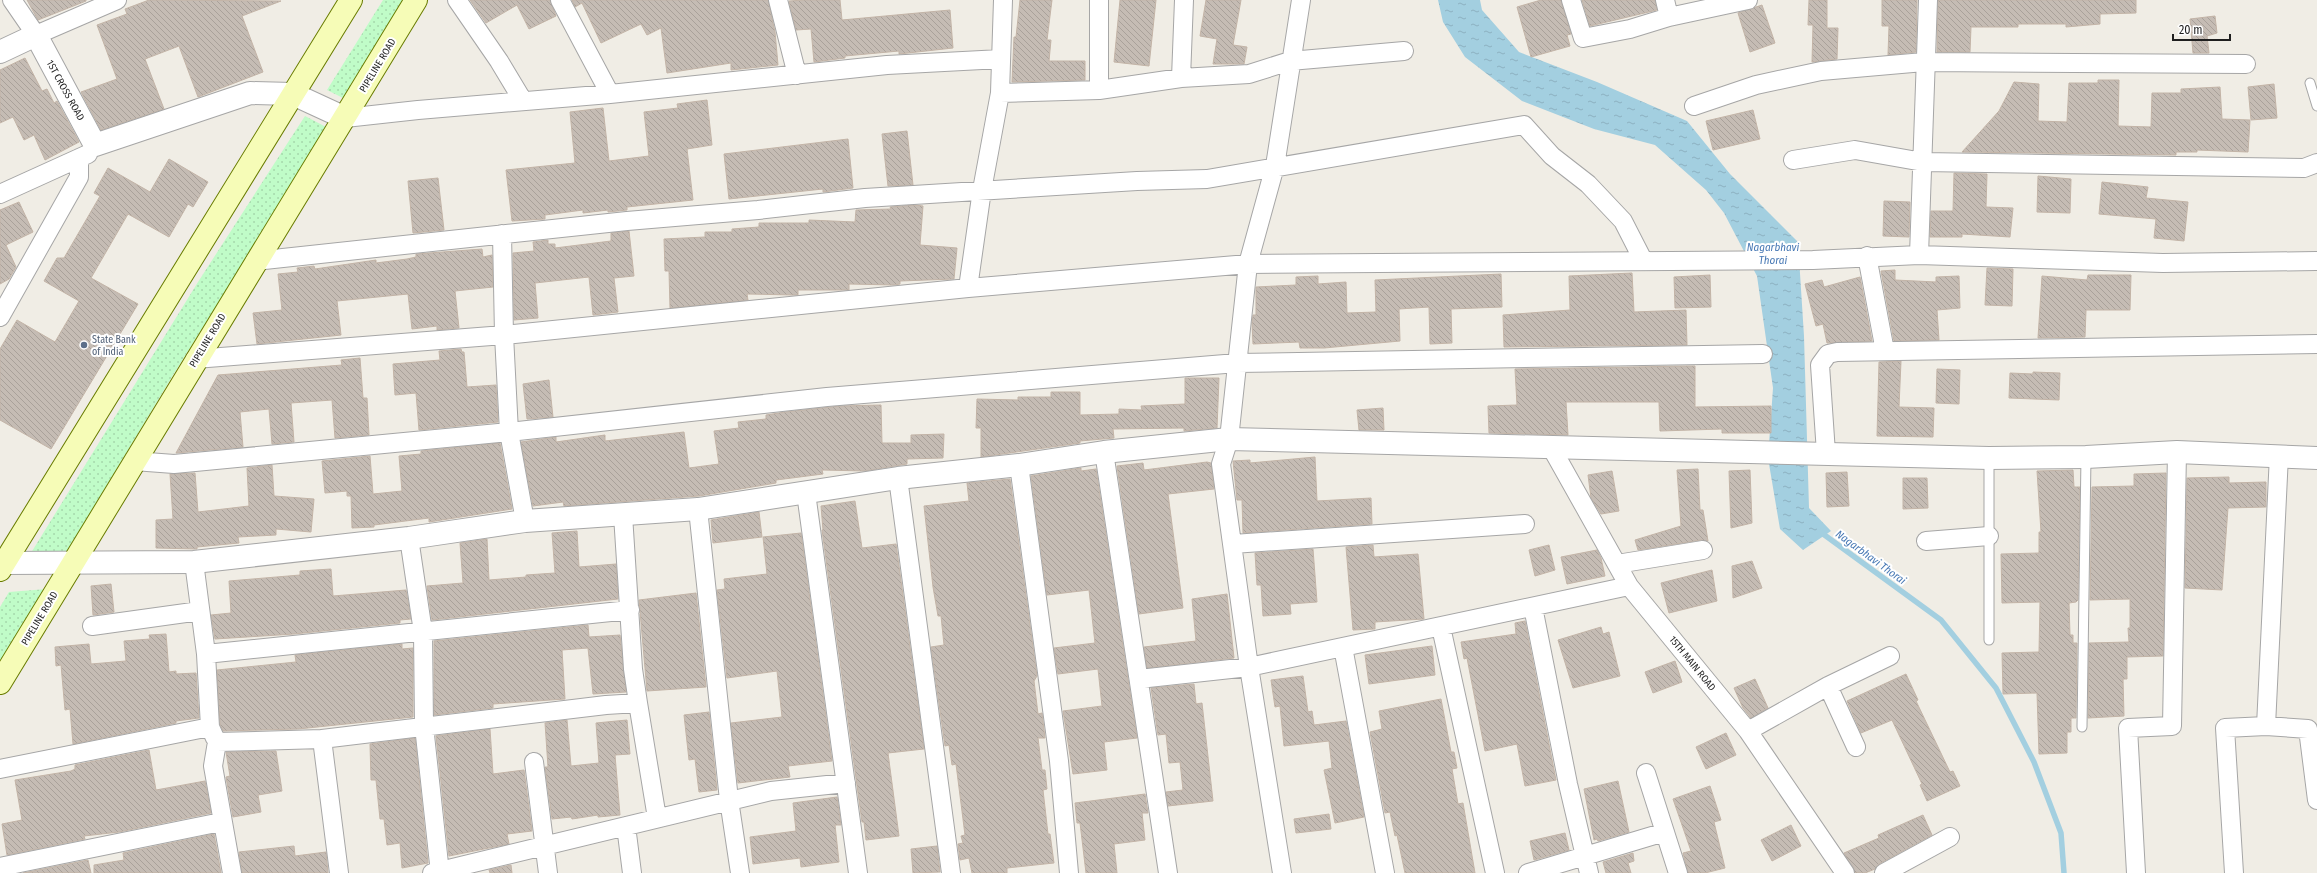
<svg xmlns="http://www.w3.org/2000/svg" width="2317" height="873" font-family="'Fira Sans Condensed',sans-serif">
<defs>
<pattern id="park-dots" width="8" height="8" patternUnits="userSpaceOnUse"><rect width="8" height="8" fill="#c0fcc8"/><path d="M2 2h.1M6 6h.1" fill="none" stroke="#a5d8ab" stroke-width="1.8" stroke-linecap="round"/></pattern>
<pattern id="water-ripples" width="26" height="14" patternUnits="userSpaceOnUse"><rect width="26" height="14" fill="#a3cfe0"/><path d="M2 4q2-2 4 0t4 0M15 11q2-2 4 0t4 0" fill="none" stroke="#8cb1c0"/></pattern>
<pattern id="building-back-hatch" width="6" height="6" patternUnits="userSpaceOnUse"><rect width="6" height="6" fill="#c5bcb4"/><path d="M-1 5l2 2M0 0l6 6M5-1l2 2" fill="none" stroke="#a9a19a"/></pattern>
</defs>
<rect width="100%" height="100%" fill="#f0ede5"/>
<!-- park -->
<path fill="url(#park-dots)" d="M 383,0 L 404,0 L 343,98 L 327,90 Z
M 305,116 L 328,128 L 173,375 L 63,558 L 26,561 L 198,282 Z
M 47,589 L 0,670 L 0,607 L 9,592 Z"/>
<!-- water -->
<path fill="url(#water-ripples)" d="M 1438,0 L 1480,0 L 1482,10 L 1519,52 L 1597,82 L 1687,121 L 1730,174 L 1798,242 L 1804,336 L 1809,508 L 1831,531 L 1803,550 L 1780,529 L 1768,458 L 1773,388 L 1757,276 L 1724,213 L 1706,190 L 1655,145 L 1594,129 L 1522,101 L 1465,57 L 1443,22 Z"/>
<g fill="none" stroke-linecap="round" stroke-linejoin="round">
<!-- stream -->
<path stroke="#a3cfe0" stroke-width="5.5" d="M 1819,531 L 1941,620 L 1996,688 L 2034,762 L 2061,833 L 2064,873"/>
</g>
<!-- building -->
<path fill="url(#building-back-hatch)" stroke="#c3b4a7" d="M 27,0 L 86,0 L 86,1 L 38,20 Z
M 149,0 L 281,1 L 242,16 L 263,72 L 198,97 L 179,46 L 145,59 L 164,109 L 101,130 L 81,92 L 117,79 L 97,25 L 127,14 L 125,9 Z
M 470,0 L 550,0 L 556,16 L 529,29 L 517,5 L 486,23 Z
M 572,0 L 768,0 L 775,32 L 778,65 L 731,70 L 731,63 L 667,73 L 661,28 L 647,35 L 641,24 L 601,43 L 582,3 L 575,7 Z
M 804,0 L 840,0 L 842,20 L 950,10 L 953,48 L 899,54 L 899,51 L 845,56 L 845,58 L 814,62 L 811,29 L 796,30 L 789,1 Z
M 1020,0 L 1052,0 L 1047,40 L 1051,40 L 1049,61 L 1085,61 L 1085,80 L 1012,82 L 1014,37 L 1016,37 Z
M 1120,0 L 1156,0 L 1149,66 L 1114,62 Z
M 1206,0 L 1241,0 L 1233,45 L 1247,47 L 1244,64 L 1213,64 L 1217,39 L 1200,36 Z
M 1541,0 L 1561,0 L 1571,34 L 1567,35 L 1570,46 L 1531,57 L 1517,7 Z
M 1582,0 L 1655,0 L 1657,10 L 1590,26 Z
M 1809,0 L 1827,0 L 1827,28 L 1838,28 L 1837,59 L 1812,62 L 1813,25 L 1808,25 Z
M 1882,0 L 1917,0 L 1916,52 L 1888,55 L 1889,26 L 1882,26 Z
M 1938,0 L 2136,0 L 2136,13 L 2100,14 L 2100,24 L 2066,27 L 2066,24 L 2018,24 L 2018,27 L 1971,27 L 1970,52 L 1937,52 Z
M 1762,5 L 1775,43 L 1750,52 L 1738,13 Z
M 2215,16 L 2217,33 L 2207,36 L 2209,53 L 2193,53 L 2190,19 Z
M 25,58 L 42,91 L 47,89 L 54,103 L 57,101 L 79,142 L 45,160 L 34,135 L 24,140 L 13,117 L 0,123 L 0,70 Z
M 2098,80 L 2119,80 L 2118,126 L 2151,127 L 2152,93 L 2181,93 L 2181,89 L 2220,87 L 2222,119 L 2250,120 L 2248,152 L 2197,150 L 2197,152 L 2176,152 L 2176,155 L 1962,152 L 1999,111 L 2014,82 L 2039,84 L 2038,121 L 2067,122 L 2069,83 L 2098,83 Z
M 2274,84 L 2277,118 L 2251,120 L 2248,87 Z
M 707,100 L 712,145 L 687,149 L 693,200 L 627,207 L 627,210 L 608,212 L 608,210 L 583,213 L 583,210 L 545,215 L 545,219 L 512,221 L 506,170 L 575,163 L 570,112 L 603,108 L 609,161 L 649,156 L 644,112 L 678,108 L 677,104 Z
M 1753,110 L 1760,139 L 1713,150 L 1706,121 Z
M 907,131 L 913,185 L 888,186 L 882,134 Z
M 848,139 L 853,188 L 823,192 L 823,189 L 729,199 L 724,154 Z
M 169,159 L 208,182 L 193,207 L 188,204 L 169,237 L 128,214 L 91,278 L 138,304 L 51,449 L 0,420 L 0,349 L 17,320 L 55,342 L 79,301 L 44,281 L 57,258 L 64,258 L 100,196 L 94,193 L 108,168 L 150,192 Z
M 1954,173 L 1987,174 L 1986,207 L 2013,208 L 2010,237 L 1962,234 L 1962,237 L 1930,237 L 1931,211 L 1953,211 Z
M 2038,176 L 2071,179 L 2070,213 L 2037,212 Z
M 438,178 L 444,230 L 413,233 L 408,181 Z
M 2102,182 L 2148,187 L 2146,198 L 2188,202 L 2184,241 L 2154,238 L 2156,219 L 2099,214 Z
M 1884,201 L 1910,202 L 1909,237 L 1883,236 Z
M 19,202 L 33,232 L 6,245 L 16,267 L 9,279 L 0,284 L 0,210 Z
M 915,205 L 923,206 L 920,245 L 957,248 L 954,279 L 900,281 L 900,284 L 894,285 L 849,284 L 849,290 L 798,290 L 798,295 L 794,295 L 747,294 L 748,300 L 670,308 L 669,271 L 665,271 L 664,239 L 705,237 L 705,232 L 732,232 L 732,229 L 759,227 L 759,223 L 809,223 L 809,220 L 855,222 L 856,210 L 891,209 L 890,207 Z
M 629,231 L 634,276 L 614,278 L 618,312 L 593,315 L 589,277 L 535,283 L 538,318 L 514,320 L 513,253 L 534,251 L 533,242 L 548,240 L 548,244 L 555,244 L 555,248 L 611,241 L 611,233 Z
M 482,249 L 483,257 L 492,255 L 493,287 L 455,291 L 459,328 L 437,330 L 437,326 L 412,329 L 408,294 L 337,301 L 341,335 L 257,344 L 253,313 L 282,310 L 278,274 L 298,272 L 297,268 L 314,266 L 315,269 L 376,260 L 376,263 L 407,259 L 416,257 L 416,254 Z
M 1987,268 L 2013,269 L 2012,306 L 1985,305 Z
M 1895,270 L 1895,280 L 1936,282 L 1936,277 L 1959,276 L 1960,308 L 1937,310 L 1939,340 L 1894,341 L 1881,271 Z
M 1632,273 L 1634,312 L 1686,310 L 1687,345 L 1504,347 L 1503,315 L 1570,310 L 1569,276 Z
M 1501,274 L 1502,307 L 1451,309 L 1452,343 L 1430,344 L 1429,307 L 1399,309 L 1400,341 L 1324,348 L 1300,348 L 1299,342 L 1253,344 L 1252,323 L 1253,315 L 1256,315 L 1256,287 L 1296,285 L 1296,277 L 1318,276 L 1318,284 L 1346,282 L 1347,313 L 1376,312 L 1375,280 Z
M 1710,275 L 1711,307 L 1675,308 L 1674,277 Z
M 2088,275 L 2131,275 L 2130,310 L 2086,310 L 2085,337 L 2038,338 L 2042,276 L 2087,280 Z
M 1860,277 L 1872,341 L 1827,343 L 1823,324 L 1816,326 L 1805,284 L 1822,280 L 1824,287 Z
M 461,349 L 462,352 L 464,352 L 467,387 L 496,385 L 498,422 L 419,430 L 416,393 L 395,395 L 393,364 L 440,360 L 439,351 Z
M 360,358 L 363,398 L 367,398 L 369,435 L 335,438 L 332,400 L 291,403 L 294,442 L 272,444 L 269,409 L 240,412 L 243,447 L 176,453 L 218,375 L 342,365 L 341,360 Z
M 1901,361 L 1899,407 L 1934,408 L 1933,437 L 1877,436 L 1879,362 Z
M 1688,366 L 1695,366 L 1695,407 L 1771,406 L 1771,433 L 1722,433 L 1722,429 L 1660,431 L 1659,402 L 1566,402 L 1568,435 L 1489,433 L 1488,406 L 1517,405 L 1515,369 Z
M 1937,369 L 1960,370 L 1959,404 L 1936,403 Z
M 2033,372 L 2060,373 L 2059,400 L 2009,398 L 2010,373 L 2033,374 Z
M 1185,378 L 1219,378 L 1217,428 L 1184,431 L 1184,428 L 1113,429 L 1114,438 L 1080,441 L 1080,443 L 981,457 L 981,428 L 976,428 L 977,399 L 1018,400 L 1018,397 L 1051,397 L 1051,392 L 1080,392 L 1080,415 L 1119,414 L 1119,409 L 1142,410 L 1141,406 L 1185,404 Z
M 549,380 L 553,417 L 527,419 L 523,384 Z
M 881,405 L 882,443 L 911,443 L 911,435 L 944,434 L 943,458 L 907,459 L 907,464 L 865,471 L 822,470 L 823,474 L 776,480 L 776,483 L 699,496 L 564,506 L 563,502 L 533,506 L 521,442 L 556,437 L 556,442 L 605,435 L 605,441 L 684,432 L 689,468 L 719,464 L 714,431 L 739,428 L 738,422 L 766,419 L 766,415 L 785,412 L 840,406 Z
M 1383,408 L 1384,430 L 1359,430 L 1357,410 Z
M 500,443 L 512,509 L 429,522 L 429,518 L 374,525 L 374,527 L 352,528 L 351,496 L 347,496 L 347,491 L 325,493 L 322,461 L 370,456 L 373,494 L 402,491 L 399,456 L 421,454 L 421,451 Z
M 1315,457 L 1317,501 L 1371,498 L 1372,524 L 1243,533 L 1242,500 L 1237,500 L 1233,461 L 1250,460 L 1250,463 Z
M 1207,462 L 1211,463 L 1214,489 L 1168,494 L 1183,608 L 1139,614 L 1117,466 L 1143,463 L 1144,470 Z
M 272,465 L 274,496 L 314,499 L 311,532 L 276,529 L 276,535 L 238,537 L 239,543 L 197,547 L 197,549 L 156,548 L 156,520 L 173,519 L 170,474 L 195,473 L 198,512 L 249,506 L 247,468 Z
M 1081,468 L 1081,471 L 1096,469 L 1137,738 L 1104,742 L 1107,770 L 1073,774 L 1063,711 L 1102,706 L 1098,669 L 1058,674 L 1054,648 L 1095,643 L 1089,590 L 1047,595 L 1031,476 Z
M 1698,469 L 1700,510 L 1703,510 L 1708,541 L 1701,540 L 1638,550 L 1635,540 L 1681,526 L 1677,470 Z
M 1750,470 L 1752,523 L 1731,528 L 1729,471 Z
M 2073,470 L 2074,487 L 2080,487 L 2078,600 L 2076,602 L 2069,603 L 2070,635 L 2073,635 L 2073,643 L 2077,643 L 2076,718 L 2071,718 L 2071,732 L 2067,732 L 2067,753 L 2039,754 L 2037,693 L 2003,694 L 2002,653 L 2039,652 L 2040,602 L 2002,603 L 2001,554 L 2039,553 L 2039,532 L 2041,532 L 2037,471 Z
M 1612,471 L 1619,511 L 1601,514 L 1591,498 L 1588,475 Z
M 1847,472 L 1849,506 L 1827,507 L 1826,473 Z
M 2166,473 L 2163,656 L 2127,657 L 2127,679 L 2123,679 L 2124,716 L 2088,718 L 2089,643 L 2129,642 L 2128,628 L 2130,628 L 2130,599 L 2090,600 L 2092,487 L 2134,486 L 2134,474 Z
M 2229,477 L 2229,483 L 2266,482 L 2266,507 L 2228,508 L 2222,590 L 2185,588 L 2187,478 Z
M 1903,478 L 1927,478 L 1928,508 L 1903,509 Z
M 1010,479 L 1037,676 L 1034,681 L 1038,714 L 1042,713 L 1045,738 L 1038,738 L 1042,770 L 1045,770 L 1047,789 L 1043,790 L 1048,834 L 1050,834 L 1054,863 L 1007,868 L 1007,873 L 972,873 L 969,858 L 960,860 L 958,844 L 963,843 L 961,836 L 965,835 L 956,764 L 952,765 L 949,745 L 945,746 L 931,647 L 944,645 L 941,616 L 938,616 L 933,587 L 924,506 L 969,501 L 967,483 Z
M 855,501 L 862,548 L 896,544 L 924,749 L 888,753 L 899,836 L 866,840 L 864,822 L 862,822 L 822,530 L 823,530 L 821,506 Z
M 759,512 L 762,537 L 713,543 L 711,520 Z
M 577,531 L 579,567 L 616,564 L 618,599 L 432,620 L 427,586 L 463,583 L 460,543 L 487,539 L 489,580 L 526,577 L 526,575 L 555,573 L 552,533 Z
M 801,533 L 832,761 L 788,766 L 790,777 L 738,783 L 731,723 L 782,717 L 777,671 L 727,678 L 717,590 L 725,589 L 724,579 L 767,574 L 763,537 Z
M 1373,545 L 1374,557 L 1418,554 L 1424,619 L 1375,622 L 1375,629 L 1353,630 L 1346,547 Z
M 1549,545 L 1555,570 L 1535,576 L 1529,550 Z
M 1313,549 L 1317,602 L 1290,604 L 1291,614 L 1263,616 L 1261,585 L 1257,585 L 1255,553 Z
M 1597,550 L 1601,558 L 1605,576 L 1567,584 L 1561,557 Z
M 1752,561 L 1762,588 L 1733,598 L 1732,566 Z
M 331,569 L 333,596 L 406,590 L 411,619 L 400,620 L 400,623 L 294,634 L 215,639 L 211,615 L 231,613 L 229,581 L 300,575 L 300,571 Z
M 1712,570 L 1717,601 L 1669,613 L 1661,583 Z
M 111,584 L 114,612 L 93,615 L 91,586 Z
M 696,593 L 706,687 L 647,691 L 639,600 Z
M 1227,594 L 1234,658 L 1147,668 L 1144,647 L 1196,641 L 1192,599 Z
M 1525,621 L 1556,780 L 1525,786 L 1517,744 L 1485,751 L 1467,658 L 1464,659 L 1461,642 L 1516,634 L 1515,623 Z
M 588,625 L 589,637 L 620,635 L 626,692 L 593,694 L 588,648 L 562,650 L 565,699 L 493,704 L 493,708 L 434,715 L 434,641 Z
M 1601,627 L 1603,634 L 1609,632 L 1620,676 L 1573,688 L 1558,640 Z
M 166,634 L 169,672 L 176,671 L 176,674 L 196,673 L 199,718 L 176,721 L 176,723 L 73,744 L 70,709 L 65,710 L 61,665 L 56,666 L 55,647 L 89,644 L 91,664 L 126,661 L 124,641 L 150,639 L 149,635 Z
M 402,644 L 402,649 L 413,648 L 413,717 L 298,729 L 223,731 L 220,724 L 217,670 L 296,662 L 295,655 Z
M 1432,646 L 1435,675 L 1369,684 L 1365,655 Z
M 1675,661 L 1682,682 L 1653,693 L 1645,672 Z
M 1906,674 L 1918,700 L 1916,701 L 1950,772 L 1953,771 L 1960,786 L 1927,801 L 1920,785 L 1922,784 L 1892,720 L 1861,733 L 1847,701 Z
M 1303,676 L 1308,712 L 1312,711 L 1314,725 L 1346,721 L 1364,817 L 1335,823 L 1324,770 L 1332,768 L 1329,741 L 1284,746 L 1280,706 L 1275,707 L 1271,680 Z
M 1755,679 L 1768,708 L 1751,718 L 1743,708 L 1734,688 Z
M 1194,684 L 1196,704 L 1202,703 L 1213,801 L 1168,806 L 1166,792 L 1183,790 L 1180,762 L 1169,763 L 1166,734 L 1158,735 L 1151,688 Z
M 1441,699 L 1451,752 L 1454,752 L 1457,768 L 1452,769 L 1458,804 L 1463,803 L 1475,873 L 1405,873 L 1397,835 L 1395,836 L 1390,812 L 1385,813 L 1370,732 L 1382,729 L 1379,711 Z
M 709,712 L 717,790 L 699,792 L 695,759 L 689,760 L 684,715 Z
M 567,720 L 571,766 L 599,763 L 596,723 L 627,720 L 630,754 L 615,755 L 620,815 L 598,817 L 598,815 L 572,819 L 571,817 L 552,819 L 545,767 L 548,767 L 545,723 Z
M 490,729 L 493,774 L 524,770 L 532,831 L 507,834 L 509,844 L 449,856 L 436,736 Z
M 1726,733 L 1736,755 L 1706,769 L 1696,747 Z
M 415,738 L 428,863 L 402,868 L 400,843 L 387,845 L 384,819 L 380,819 L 376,780 L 371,780 L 370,744 Z
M 149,750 L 156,790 L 205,781 L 211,813 L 119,832 L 84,836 L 85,839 L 7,855 L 2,824 L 22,820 L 15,780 L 71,771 L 75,769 L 75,765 Z
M 276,751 L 282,791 L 258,795 L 261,812 L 233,817 L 226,777 L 230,776 L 226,752 Z
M 1618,781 L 1629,832 L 1598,841 L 1597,839 L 1594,840 L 1584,789 Z
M 1710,786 L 1721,820 L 1714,822 L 1725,868 L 1705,873 L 1688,873 L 1683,853 L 1691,851 L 1673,799 Z
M 1145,794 L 1148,813 L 1142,813 L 1145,840 L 1114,844 L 1117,873 L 1086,873 L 1080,823 L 1077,823 L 1075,803 Z
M 837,797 L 841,825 L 835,825 L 839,862 L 801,867 L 800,858 L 753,864 L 750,837 L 796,831 L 793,803 Z
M 1329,814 L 1331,829 L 1296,833 L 1294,819 Z
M 1923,815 L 1932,835 L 1879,864 L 1875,869 L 1865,873 L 1855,873 L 1844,853 L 1879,838 L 1878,835 Z
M 1791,825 L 1801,846 L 1772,861 L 1761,840 Z
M 1565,833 L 1569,850 L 1534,860 L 1530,841 Z
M 214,834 L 221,873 L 94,873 L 94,865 L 124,860 L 123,853 Z
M 294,846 L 295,856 L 326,852 L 328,873 L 242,873 L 239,852 Z
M 937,846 L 940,872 L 913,873 L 911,849 Z
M 1633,853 L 1634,861 L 1628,863 L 1631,873 L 1606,873 L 1603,862 Z
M 88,860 L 91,873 L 23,873 Z
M 511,865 L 512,873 L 490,873 L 489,870 Z"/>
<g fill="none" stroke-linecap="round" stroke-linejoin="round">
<!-- service casing -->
<g stroke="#a6a6a6" stroke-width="11">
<path id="service" d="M 2310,83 L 2317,106
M 1989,458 L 1989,640
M 2082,727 L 2086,457"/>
</g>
<!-- minor casing -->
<g stroke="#a6a6a6" stroke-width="20">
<path id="minor" d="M 12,0 L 36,35 L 117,0
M 457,0 L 499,61 L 523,101
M 560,0 L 610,94
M 778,0 L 797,75
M 1099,0 L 1099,90
M 1571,0 L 1583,38 L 1630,29 L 1669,17 L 1748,0
M 1665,0 L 1669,17
M 1181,78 L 1184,0
M 1000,93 L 1099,90 L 1181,78 L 1249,74 L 1290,61 L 1404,51
M 1694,106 L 1756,85 L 1821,71 L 1924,62 L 2246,64
M 345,118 L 418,110 L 610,94 L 887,65 L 1001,59
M 1793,160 L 1855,150 L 1923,162 L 2304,168 L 2317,163
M 0,194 L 88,154
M 502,234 L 504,335 L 509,432 L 525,521
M 1919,255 L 1928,0
M 1867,256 L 1885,351
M 255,261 L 627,221 L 758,210 L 865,198 L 1137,181 L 1207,179 L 1524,125 L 1552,156 L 1588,184 L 1623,221 L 1643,260
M 968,288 L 982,190 L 1000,93 L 1003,0
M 0,317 L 79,177 L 79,158
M 195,359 L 504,335 L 968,288 L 1248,264 L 1813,260 L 1919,255 L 2163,263 L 2316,261
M 1551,447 L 1629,586 L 1748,731 L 1845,873
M 1104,452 L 1168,873
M 1826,453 L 1820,365 L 1828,354 L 1837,352 L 2317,344
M 134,461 L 174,464 L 509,432 L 827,397 L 1237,363 L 1763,354
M 1019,465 L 1059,761 L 1069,873
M 898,478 L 951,873
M 806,493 L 858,873
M 698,509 L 729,800 L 740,873
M 409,538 L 423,632 L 424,726 L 440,873
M 1926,541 L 1989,536
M 1233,544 L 1525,524
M 194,562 L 206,654 L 210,727 L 215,738
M 1617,564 L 1703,550
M 1533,607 L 1568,784 L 1589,873
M 92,626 L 200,611
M 1441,627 L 1495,873
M 1343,647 L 1385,873
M 206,654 L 630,610
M 1139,679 L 1249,667 L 1629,586
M 1828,686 L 1856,747
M 638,703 L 657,818
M 2266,726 L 2308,729 L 2317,800
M 1748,731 L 1828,686 L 1890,656
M 322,739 L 339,873
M 534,762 L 548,873
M 0,769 L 210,727
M 1646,773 L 1678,873
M 626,826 L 632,873
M 0,867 L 221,822
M 232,873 L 213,766 L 217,742 L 322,739 L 606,705 L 638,703 L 633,669 L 623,515
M 432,873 L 771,791 L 846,783
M 1282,873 L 1249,667 L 1221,464 L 1229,439 L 1248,264 L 1275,166 L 1301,0
M 1528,873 L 1665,832
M 1884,873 L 1950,837
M 2136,873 L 2128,728 L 2172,726 L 2177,452
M 2234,873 L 2225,728 L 2266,726 L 2279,455"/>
</g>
<!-- tertiary casing -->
<g stroke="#a6a6a6" stroke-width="24">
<path id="tertiary" d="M 0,52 L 36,35 L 95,145 L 250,93 L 293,94 L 345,118
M 4,563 L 194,562 L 409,538 L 525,521 L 698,509 L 898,478 L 1019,465 L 1104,452 L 1229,439 L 1989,458 L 2086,457 L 2177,452 L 2317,458"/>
</g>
<!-- secondary casing -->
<g stroke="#697c00" stroke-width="24">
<path id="secondary" d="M 0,570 L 351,0
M 0,683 L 416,0"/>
</g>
<!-- service -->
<use href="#service" stroke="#fff" stroke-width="9"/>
<!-- minor -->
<use href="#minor" stroke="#fff" stroke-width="18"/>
<!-- tertiary -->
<use href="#tertiary" stroke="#fff" stroke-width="22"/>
<!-- secondary -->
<use href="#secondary" stroke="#f6fcb7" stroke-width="22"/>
</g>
<!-- markers -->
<circle fill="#5c6f8a" stroke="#fff" stroke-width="1.5" cx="84" cy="345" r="4"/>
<g text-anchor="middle" stroke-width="4" stroke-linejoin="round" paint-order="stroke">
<!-- street labels -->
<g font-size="10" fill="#1f1f1f" stroke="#fff">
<text transform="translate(377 65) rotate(-59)" y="4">PIPELINE ROAD</text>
<text transform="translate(66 90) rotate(61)" y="4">1ST CROSS ROAD</text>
<text transform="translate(207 340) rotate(-59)" y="4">PIPELINE ROAD</text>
<text transform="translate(39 618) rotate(-59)" y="4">PIPELINE ROAD</text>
<text transform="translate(1693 663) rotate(51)" y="4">15TH MAIN ROAD</text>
</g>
<!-- service labels -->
<g font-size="10" fill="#4e5e75" stroke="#fff" text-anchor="start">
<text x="92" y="343">State Bank<tspan x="92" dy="12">of India</tspan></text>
</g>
<!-- water labels -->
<g font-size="11" font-style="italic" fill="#4778b4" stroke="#fff">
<text x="1773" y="251">Nagarbhavi<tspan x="1773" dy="13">Thorai</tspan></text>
<text transform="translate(1871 557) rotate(36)" y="4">Nagarbhavi Thorai</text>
</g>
</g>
<!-- scale -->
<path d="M2173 34v6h57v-6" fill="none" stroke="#1f1f1f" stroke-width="2"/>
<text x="2179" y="34" font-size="12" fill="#1f1f1f" stroke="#ffffff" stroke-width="3" paint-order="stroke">20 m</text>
</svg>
